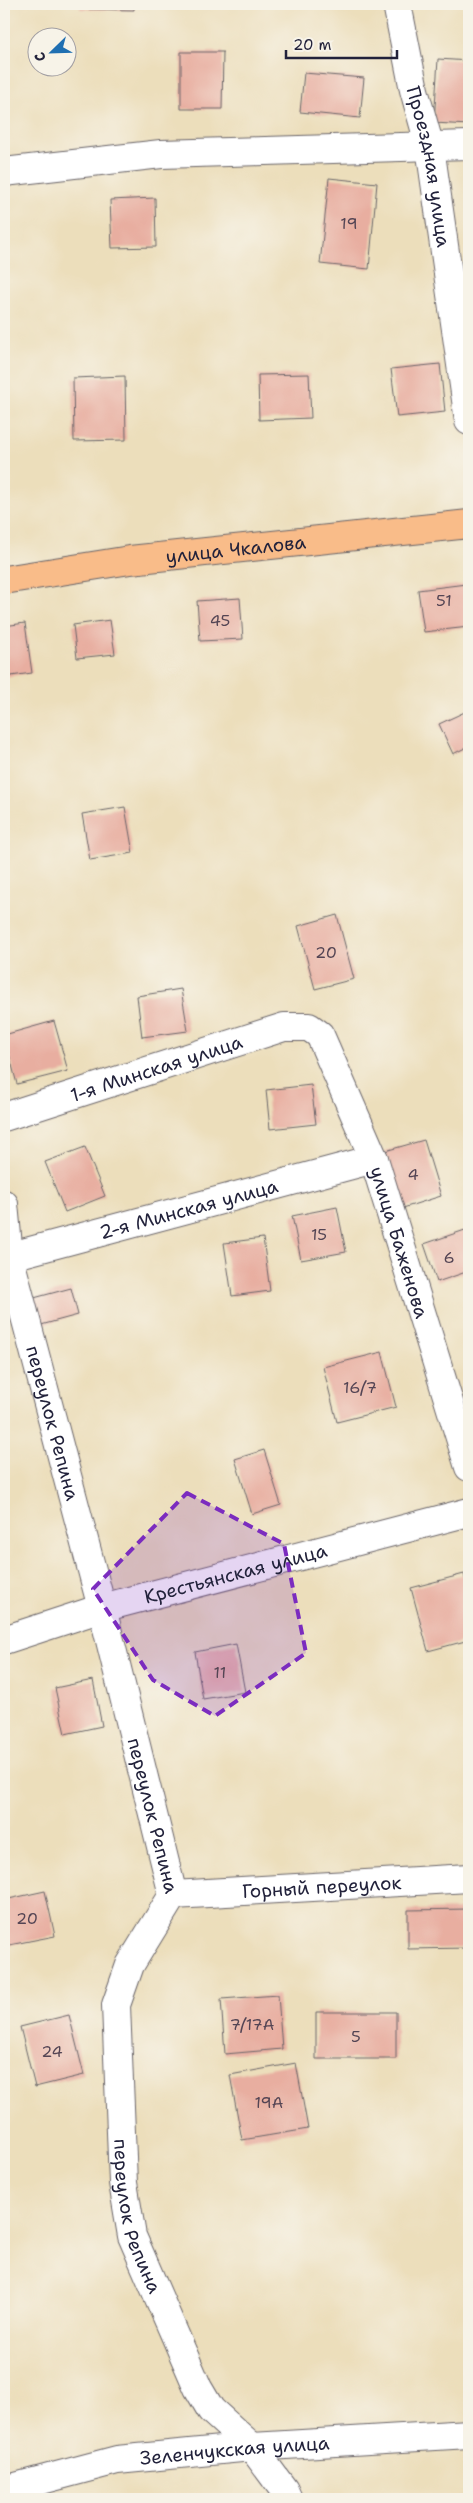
<svg xmlns="http://www.w3.org/2000/svg" width="473" height="2503" font-family="'Shantell Sans',sans-serif">
<rect width="100%" height="100%" fill="#f7f3e8"/>
<filter id="ink" filterUnits="userSpaceOnUse"><feTurbulence type="fractalNoise" baseFrequency=".02" numOctaves="2"/><feDisplacementMap in="SourceGraphic" scale="10" xChannelSelector="R" yChannelSelector="G"/><feConvolveMatrix kernelMatrix="1 2 1 2 8 2 1 2 1" color-interpolation-filters="sRGB"/></filter>
<filter id="wash" filterUnits="userSpaceOnUse"><feTurbulence type="fractalNoise" baseFrequency=".0096" numOctaves="4" result="noise"/><feDisplacementMap in="SourceGraphic" scale="20" xChannelSelector="R" yChannelSelector="G"/><feGaussianBlur stdDeviation="1.12" result="paint"/><feColorMatrix in="noise" values="0 0 0 0 0 0 0 0 0 0 0 0 0 0 0 0 0 1.4 0 .05"/><feComposite in="paint" operator="in"/></filter>
<g filter="url(#wash)">
<rect width="100%" height="100%" fill="#ecdebb"/>
<g id="blocks">
<!-- building -->
<path fill="#e8aea0" d="M 80,4 L 134,4 L 134,10 L 80,9 Z
M 181,52 L 223,52 L 222,109 L 181,109 Z
M 438,59 L 469,61 L 469,125 L 434,123 Z
M 304,73 L 364,78 L 360,118 L 300,112 Z
M 329,178 L 377,183 L 369,269 L 320,264 Z
M 155,198 L 156,247 L 112,248 L 110,200 Z
M 440,364 L 445,412 L 397,417 L 391,369 Z
M 309,374 L 311,418 L 259,420 L 258,375 Z
M 125,376 L 126,440 L 74,441 L 73,378 Z
M 466,584 L 469,627 L 424,632 L 418,590 Z
M 240,598 L 243,639 L 200,641 L 197,601 Z
M 110,620 L 115,654 L 77,658 L 73,625 Z
M 25,623 L 32,673 L 4,677 L 4,626 Z
M 469,710 L 469,746 L 453,754 L 439,724 Z
M 125,807 L 133,853 L 90,860 L 82,814 Z
M 337,915 L 354,979 L 315,989 L 298,926 Z
M 181,989 L 188,1031 L 142,1037 L 137,996 Z
M 54,1021 L 68,1071 L 17,1084 L 4,1035 Z
M 311,1085 L 316,1124 L 270,1129 L 266,1090 Z
M 424,1140 L 441,1196 L 403,1208 L 385,1151 Z
M 85,1147 L 105,1196 L 65,1212 L 45,1162 Z
M 337,1207 L 346,1252 L 301,1260 L 292,1216 Z
M 465,1230 L 469,1243 L 469,1271 L 437,1282 L 424,1244 Z
M 263,1238 L 270,1291 L 232,1296 L 224,1243 Z
M 71,1288 L 78,1315 L 41,1325 L 34,1298 Z
M 382,1352 L 396,1407 L 337,1422 L 323,1367 Z
M 264,1450 L 281,1505 L 252,1514 L 235,1459 Z
M 464,1574 L 469,1592 L 469,1640 L 428,1651 L 411,1588 Z
M 236,1644 L 245,1692 L 203,1699 L 195,1652 Z
M 93,1680 L 102,1726 L 65,1734 L 55,1688 Z
M 45,1891 L 55,1936 L 4,1946 L 4,1900 Z
M 469,1909 L 469,1948 L 408,1949 L 408,1910 Z
M 278,1995 L 282,2049 L 225,2054 L 221,1999 Z
M 316,2012 L 396,2012 L 396,2059 L 316,2059 Z
M 69,2015 L 84,2075 L 35,2087 L 20,2027 Z
M 296,2063 L 308,2129 L 242,2140 L 230,2075 Z"/>
</g>
</g>
<g filter="url(#ink)">
<use href="#blocks" fill-opacity="0" stroke="#696468" stroke-width="1"/>
<g fill="none" stroke-linecap="round" stroke-linejoin="round">
<!-- minor casing -->
<g stroke="#696468" stroke-width="30">
<g id="minor">
<path id="s1" d="M 397,4 L 414,90 L 430,147 L 469,421"/>
<path d="M 4,172 L 161,154 L 469,145"/>
<path id="s2" d="M 4,1117 L 284,1027 L 309,1027 L 320,1035 L 374,1159 L 469,1467"/>
<path id="s3" d="M 4,1204 L 9,1256 L 102,1608 L 173,1895 L 130,1965 L 116,2005 L 123,2183 L 132,2236 L 198,2388 L 211,2410 L 252,2447 L 284,2490 L 288,2499"/>
<path id="s4" d="M 4,1258 L 374,1159"/>
<path id="s5" d="M 4,1640 L 102,1608 L 469,1512"/>
<path id="s6" d="M 173,1895 L 469,1878"/>
<path id="s7" d="M 4,2490 L 117,2460 L 252,2447 L 469,2434"/>
</g>
</g>
<!-- major casing -->
<g stroke="#696468" stroke-width="30">
<g id="major">
<path id="s8" d="M 4,580 L 130,560 L 469,524"/>
</g>
</g>
<!-- minor -->
<use href="#minor" stroke="#fff" stroke-width="28"/>
<!-- major -->
<use href="#major" stroke="#f9bc89" stroke-width="28"/>
</g>
</g>
<!-- marked area -->
<path fill="#7b2cbf" fill-opacity="0.2" stroke="#7b2cbf" stroke-width="4" stroke-dasharray="10 6" stroke-linejoin="round" d="M 187,1493 L 284,1544 L 306,1653 L 215,1716 L 153,1680 L 93,1589 Z"/>
<g text-anchor="middle" stroke-width="5" stroke-linejoin="round" paint-order="stroke">
<!-- number labels -->
<g font-size="16" fill="#544554">
<text x="349" y="229">19</text>
<text x="444" y="606">51</text>
<text x="220" y="626">45</text>
<text x="326" y="958">20</text>
<text x="413" y="1180">4</text>
<text x="319" y="1240">15</text>
<text x="449" y="1263">6</text>
<text x="360" y="1393">16/7</text>
<text x="220" y="1678">11</text>
<text x="27" y="1924">20</text>
<text x="252" y="2030">7/17А</text>
<text x="356" y="2042">5</text>
<text x="52" y="2057">24</text>
<text x="269" y="2108">19А</text>
</g>
<!-- street labels -->
<g font-size="19" fill="#22223b" stroke="#f7f3e8">
<text dy="7" stroke="none"><textPath href="#s1" startOffset="166">Проездная улица</textPath></text>
<text dy="7" stroke="none"><textPath href="#s8" startOffset="234">улица Чкалова</textPath></text>
<text dy="7" stroke="none"><textPath href="#s2" startOffset="160">1-я Минская улица</textPath></text>
<text dy="7" stroke="none"><textPath href="#s4" startOffset="191">2-я Минская улица</textPath></text>
<text dy="7" stroke="none"><textPath href="#s2" startOffset="555">улица Баженова</textPath></text>
<text dy="7" stroke="none"><textPath href="#s3" startOffset="225">переулок Репина</textPath></text>
<text dy="7" stroke="none"><textPath href="#s5" startOffset="241">Крестьянская улица</textPath></text>
<text dy="7" stroke="none"><textPath href="#s3" startOffset="630">переулок Репина</textPath></text>
<text dy="7" stroke="none"><textPath href="#s6" startOffset="149">Горный переулок</textPath></text>
<text dy="7" stroke="none"><textPath href="#s3" startOffset="1050">переулок Репина</textPath></text>
<text dy="7" stroke="none"><textPath href="#s7" startOffset="235">Зеленчукская улица</textPath></text>
</g>
</g>
<!-- margin -->
<rect width="473" height="2503" fill="none" stroke="#f7f3e8" stroke-width="20"/>
<!-- north arrow -->
<g transform="translate(52 52) rotate(247)"><circle r="24" fill="#f7f3e8" stroke="#a29fa3"/>
<path d="M0-4L9 19L0 12L-9 19Z" fill="#1f6fb2"/>
<text y="-8" font-size="14" font-weight="bold" text-anchor="middle" fill="#22223b">С</text>
</g>
<!-- scale -->
<path d="M286 50v8h111v-8" fill="none" stroke="#22223b" stroke-width="2.5"/>
<text x="293" y="50" font-size="15" fill="#22223b" stroke="#f7f3e8" stroke-width="4" paint-order="stroke">20 m</text>
</svg>
